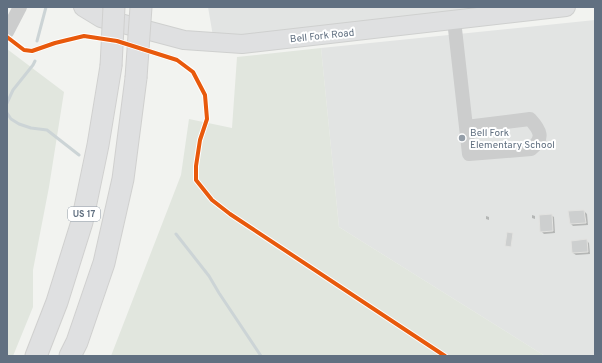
<svg xmlns="http://www.w3.org/2000/svg" width="602" height="363" font-family="Overpass,sans-serif">
<rect width="100%" height="100%" fill="#f2f3f0"/>
<!-- built -->
<path fill="#e2e4e3" d="M 208,7 L 566,7 L 214,42 Z
M 595,20 L 595,356 L 545,356 L 339,227 L 321,48 Z"/>
<!-- green -->
<path fill="#e1e6de" d="M 321,48 L 339,227 L 545,356 L 111,356 L 181,175 L 189,119 L 232,128 L 237,57 Z
M 7,49 L 64,92 L 49,187 L 33,270 L 33,307 L 13,356 L 7,356 Z"/>
<!-- shadow -->
<path fill="#0003" d="M 584,211 L 587,214 L 588,225 L 573,226 L 571,224 Z
M 532,215 L 535,216 L 535,219 L 532,218 Z
M 551,215 L 554,217 L 555,233 L 544,234 L 541,231 Z
M 486,216 L 489,217 L 489,220 L 486,219 Z
M 586,240 L 589,243 L 590,254 L 576,255 L 573,253 L 572,242 Z"/>
<g fill="none" stroke-linecap="round" stroke-linejoin="round">
<!-- stream -->
<path stroke="#ccd4d6" stroke-width="3" d="M 37,41 L 46,7
M 7,103 L 13,90 L 33,65 L 35,61
M 7,113 L 11,119 L 19,124 L 31,128 L 47,130 L 79,155
M 176,234 L 209,276 L 219,293 L 261,356"/>
</g>
<!-- building -->
<path fill="#cdcfcf" stroke="#e2e2e0" d="M 584,210 L 586,223 L 570,224 L 568,211 Z
M 552,214 L 553,231 L 540,232 L 539,215 Z
M 507,232 L 513,233 L 511,247 L 505,246 Z
M 587,239 L 588,252 L 572,253 L 571,241 Z"/>
<g fill="none" stroke-linecap="round" stroke-linejoin="round">
<!-- major casing -->
<g stroke="#cfd0cf" stroke-width="20">
<path id="major" d="M 83,7 L 101,18 L 184,40 L 242,44 L 566,7"/>
</g>
<!-- highway casing -->
<g stroke="#d0d0cf" stroke-width="23">
<path id="highway" d="M 36,356 L 57,302 L 82,222 L 98,145 L 111,66
M 70,356 L 77,342 L 104,263 L 123,179 L 136,78"/>
</g>
<!-- minor -->
<path stroke="#cccdcd" stroke-width="14" d="M 454,20 L 466,127 L 530,119 C 540,130 545,138 531,149 L 469,154 L 466,127
M 7,32 L 20,7"/>
<!-- major -->
<use href="#major" stroke="#dfe0e1" stroke-width="18"/>
<!-- highway -->
<use href="#highway" stroke="#dfe0e1" stroke-width="21"/>
<!-- highway-bridge casing -->
<g stroke="#d0d0cf" stroke-width="23" stroke-linecap="butt">
<path id="highway-bridge" d="M 111,66 L 114,7
M 136,78 L 141,7"/>
</g>
<!-- highway-bridge -->
<use href="#highway-bridge" stroke="#dfe0e1" stroke-width="21"/>
<!-- cycleway casing -->
<g stroke="#fff" stroke-width="6">
<path id="cycleway" d="M 7,37 L 24,50 L 32,51 L 55,43 L 84,36 L 117,41 L 177,60 L 193,72 L 205,95 L 207,119 L 200,140 L 196,166 L 196,180 L 212,200 L 230,214 L 445,356"/>
</g>
<!-- cycleway -->
<use href="#cycleway" stroke="#e8590c" stroke-width="4"/>
</g>
<!-- markers -->
<circle fill="#949ea8" stroke="#fff" stroke-width="1.5" cx="462" cy="138" r="4"/>
<g text-anchor="middle" stroke-width="4" stroke-linejoin="round" paint-order="stroke">
<!-- shield labels -->
<rect fill="#fff" stroke="#909ba7" stroke-width="1" x="68" y="207" width="32" height="14" rx="3"/>
<g font-size="9" font-weight="bold" fill="#617081">
<text x="84" y="217">US 17</text>
</g>
<!-- street labels -->
<g font-size="10" fill="#617081" stroke="#fff">
<text transform="translate(322 35) rotate(-6)" y="4">Bell Fork Road</text>
</g>
<!-- poi labels -->
<g font-size="10" fill="#617081" stroke="#fff" text-anchor="start">
<text x="470" y="136">Bell Fork<tspan x="470" dy="12">Elementary School</tspan></text>
</g>
</g>
<!-- border -->
<rect width="602" height="363" fill="none" stroke="#617081" stroke-width="16"/>
</svg>
